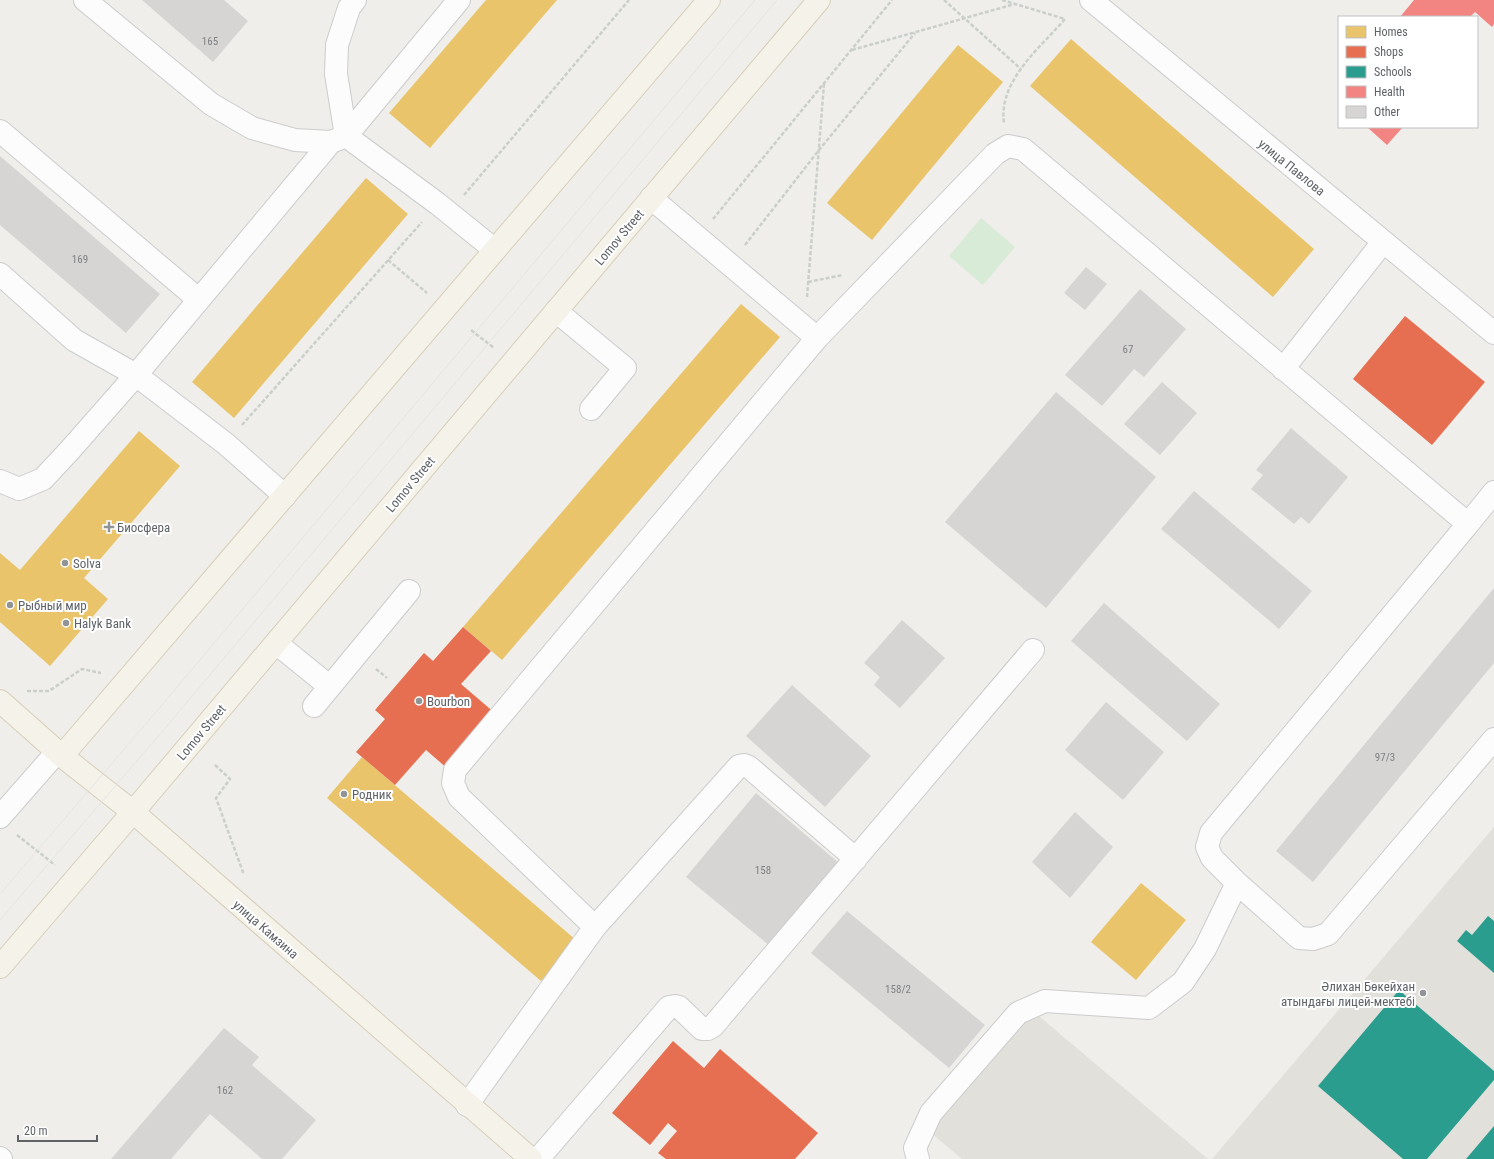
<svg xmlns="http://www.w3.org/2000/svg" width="1494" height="1159" font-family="'Roboto Condensed',sans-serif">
<rect width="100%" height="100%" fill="#efeeea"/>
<!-- education -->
<path fill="#e2e0da" d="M 1494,827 L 1494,1159 L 1212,1159 Z
M 1027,1006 L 1208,1159 L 962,1159 L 924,1127 Z"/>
<!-- green -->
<path fill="#d8ebd6" d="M 981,218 L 1015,247 L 983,285 L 949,256 Z"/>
<!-- homes -->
<path fill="#e9c46a" d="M 486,0 L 557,0 L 430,148 L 389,113 Z
M 1071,39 L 1314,249 L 1273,297 L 1030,86 Z
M 958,45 L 1003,82 L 872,240 L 827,203 Z
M 366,178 L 408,214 L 234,418 L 192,382 Z
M 741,304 L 780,337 L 502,660 L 463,627 Z
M 139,431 L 180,466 L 84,578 L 108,599 L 50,666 L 0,622 L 0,553 L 20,570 Z
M 362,757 L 576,940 L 541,981 L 327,798 Z
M 1141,883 L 1186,920 L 1136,980 L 1091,942 Z"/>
<!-- shops -->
<path fill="#e76f51" d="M 1405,316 L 1485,382 L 1432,445 L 1353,379 Z
M 463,627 L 491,651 L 461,684 L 496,714 L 448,769 L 426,750 L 395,785 L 356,752 L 385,719 L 375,710 L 424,653 L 433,661 Z
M 673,1041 L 704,1068 L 720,1049 L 818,1133 L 795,1159 L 666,1159 L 658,1153 L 677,1131 L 668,1123 L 650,1145 L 612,1113 Z"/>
<!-- schools -->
<path fill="#2a9d8f" d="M 1488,916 L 1494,921 L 1494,973 L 1457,941 L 1466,930 L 1472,935 Z
M 1399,990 L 1494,1071 L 1494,1080 L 1427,1159 L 1403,1159 L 1318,1086 Z
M 1494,1126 L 1494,1159 L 1466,1159 Z"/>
<!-- health -->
<path fill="#f28482" d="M 1414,0 L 1494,0 L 1494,24 L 1492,27 L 1475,12 L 1470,17 L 1400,17 Z
M 1367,127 L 1403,127 L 1387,145 Z"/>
<!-- building -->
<path fill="#d6d5d3" d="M 142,0 L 224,0 L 248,21 L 213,62 Z
M 0,156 L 160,294 L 126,333 L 0,225 Z
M 1086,267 L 1107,284 L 1085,310 L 1064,293 Z
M 1140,289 L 1186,329 L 1144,377 L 1134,369 L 1102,406 L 1065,375 Z
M 1162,382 L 1197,413 L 1160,455 L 1124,424 Z
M 1056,392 L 1156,477 L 1046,608 L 945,522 Z
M 1291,428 L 1348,477 L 1309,524 L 1301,517 L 1294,524 L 1251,489 L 1263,475 L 1256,470 Z
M 1194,491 L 1312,591 L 1279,629 L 1161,529 Z
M 1494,588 L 1494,663 L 1313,882 L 1276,851 Z
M 1104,603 L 1220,704 L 1187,741 L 1071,641 Z
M 902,620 L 945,658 L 900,708 L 874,685 L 880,677 L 864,663 Z
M 792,685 L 871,756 L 825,807 L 746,736 Z
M 1106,702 L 1164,752 L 1123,800 L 1065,750 Z
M 756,793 L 839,863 L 770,946 L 686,877 Z
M 1075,812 L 1113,847 L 1070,898 L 1032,862 Z
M 847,911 L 985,1025 L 949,1068 L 811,953 Z
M 224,1028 L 259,1057 L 252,1065 L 316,1120 L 282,1159 L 262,1159 L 210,1114 L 171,1159 L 111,1159 Z"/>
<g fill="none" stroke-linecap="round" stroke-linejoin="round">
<!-- minor casing -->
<g stroke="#cbcccc" stroke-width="24">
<path id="minor" d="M 85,0 L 211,104 L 252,128 L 295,140 L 331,142
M 355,0 L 349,8 L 337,45 L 336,74 L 346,136 L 438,204 L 495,250
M 1091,0 L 1494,333
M 0,131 L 198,299
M 651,198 L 817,338
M 0,274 L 74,340 L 136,375 L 226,444 L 285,496
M 556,311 L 625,368 L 591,409
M 1283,369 L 1383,242
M 0,481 L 19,489 L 43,479 L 70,450 L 136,375 L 331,142 L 346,136 L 459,0
M 1468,524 L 1211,833 L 1207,847 L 1212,858 L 1237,883 L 1299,938 L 1313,939 L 1328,934 L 1494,739
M 276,643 L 329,686
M 314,706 L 409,591
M 0,817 L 57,752
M 595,927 L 459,797 L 453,783 L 455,770 L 817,338 L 995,154 L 1008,146 L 1023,149 L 1468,524 L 1494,492
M 467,1105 L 595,927 L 739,766 L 744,765 L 749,767 L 856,859
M 0,1158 L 1,1159
M 538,1159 L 669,1007 L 675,1006 L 679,1007 L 702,1029 L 708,1029 L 713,1026 L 1033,650
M 918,1159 L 915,1148 L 931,1113 L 1018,1013 L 1045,1001 L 1149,1008 L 1183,982 L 1205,949 L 1237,883"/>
</g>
<!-- major casing -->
<g stroke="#d7ceb8" stroke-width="24">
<path id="major" d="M 0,701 L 62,756 L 133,812 L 531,1159
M 62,756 L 709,0
M 0,967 L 133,812 L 819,0"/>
</g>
<!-- path -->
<path stroke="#cacfcc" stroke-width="2.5" stroke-dasharray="4 2" stroke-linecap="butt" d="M 944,0 L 1021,69
M 1002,0 L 1065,19 C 1040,48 998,81 1004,123
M 852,50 L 1015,4
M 464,195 L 629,0
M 713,219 L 892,0
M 745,245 L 819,150 L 915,33
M 388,260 L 427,293
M 808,282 L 843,275
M 807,297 L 824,84
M 471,330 L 494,348
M 242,425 L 422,222
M 376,669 L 387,678
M 27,691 L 49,691 L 82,669 L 101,673
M 215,765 L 230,779 L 216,798 L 244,875
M 17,835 L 55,865"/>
<!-- minor -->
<use href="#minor" stroke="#fdfcfc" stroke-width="22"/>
<!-- major -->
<use href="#major" stroke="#f4f2e9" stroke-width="22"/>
<!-- tram -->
<path stroke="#e4e4e4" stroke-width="1" d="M 0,894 L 162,705 L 755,0
M 0,920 L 167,726 L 777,0"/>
</g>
<!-- markers -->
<g fill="#919496" stroke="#fff" stroke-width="1.5">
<path d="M107 521h4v4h4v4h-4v4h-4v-4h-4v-4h4z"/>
<circle cx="65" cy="563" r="4"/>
<circle cx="10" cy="605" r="4"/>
<circle cx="66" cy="623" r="4"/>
<circle cx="419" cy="701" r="4"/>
<circle cx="344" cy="794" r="4"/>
<circle cx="1423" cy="993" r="4"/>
</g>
<g text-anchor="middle" stroke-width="4" stroke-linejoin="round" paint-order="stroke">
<!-- number labels -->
<g font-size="11" fill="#7e8184">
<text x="210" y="45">165</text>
<text x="80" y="263">169</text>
<text x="1128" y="353">67</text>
<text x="1385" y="761">97/3</text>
<text x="763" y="874">158</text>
<text x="898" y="993">158/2</text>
<text x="225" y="1094">162</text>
</g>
<!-- street labels -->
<g font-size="13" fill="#5f6368" stroke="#fff">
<text transform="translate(1292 167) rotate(39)" y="5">улица Павлова</text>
<text transform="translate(619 237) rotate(-50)" y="5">Lomov Street</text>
<text transform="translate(410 484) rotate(-50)" y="5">Lomov Street</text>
<text transform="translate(201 732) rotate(-50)" y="5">Lomov Street</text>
<text transform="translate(266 929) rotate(41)" y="5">улица Камзина</text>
</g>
<!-- poi labels -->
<g font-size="13" fill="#5f6368" stroke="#fff" text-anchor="start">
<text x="117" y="532">Биосфера</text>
<text x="73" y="568">Solva</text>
<text x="18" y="610">Рыбный мир</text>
<text x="74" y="628">Halyk Bank</text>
<text x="427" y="706">Bourbon</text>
<text x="352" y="799">Родник</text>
<text x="1415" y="991" text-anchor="end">Әлихан Бөкейхан<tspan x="1415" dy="15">атындағы лицей-мектебі</tspan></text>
</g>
</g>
<!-- legend -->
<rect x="1338" y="16" width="140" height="112" fill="#ffffff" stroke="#bfc1c3"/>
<rect x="1346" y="26" width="20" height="12" fill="#e9c46a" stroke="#bfc1c3"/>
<text x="1374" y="36" font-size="12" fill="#5f6368">Homes</text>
<rect x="1346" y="46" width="20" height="12" fill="#e76f51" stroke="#bfc1c3"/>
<text x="1374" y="56" font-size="12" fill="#5f6368">Shops</text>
<rect x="1346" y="66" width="20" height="12" fill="#2a9d8f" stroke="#bfc1c3"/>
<text x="1374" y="76" font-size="12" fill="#5f6368">Schools</text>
<rect x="1346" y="86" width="20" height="12" fill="#f28482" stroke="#bfc1c3"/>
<text x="1374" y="96" font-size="12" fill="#5f6368">Health</text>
<rect x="1346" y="106" width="20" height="12" fill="#d6d5d3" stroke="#bfc1c3"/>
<text x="1374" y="116" font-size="12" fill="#5f6368">Other</text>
<!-- scale -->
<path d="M18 1135v6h79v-6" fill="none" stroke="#5f6368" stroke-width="2"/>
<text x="24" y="1135" font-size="12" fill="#5f6368" stroke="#ffffff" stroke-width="3" paint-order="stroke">20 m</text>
</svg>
